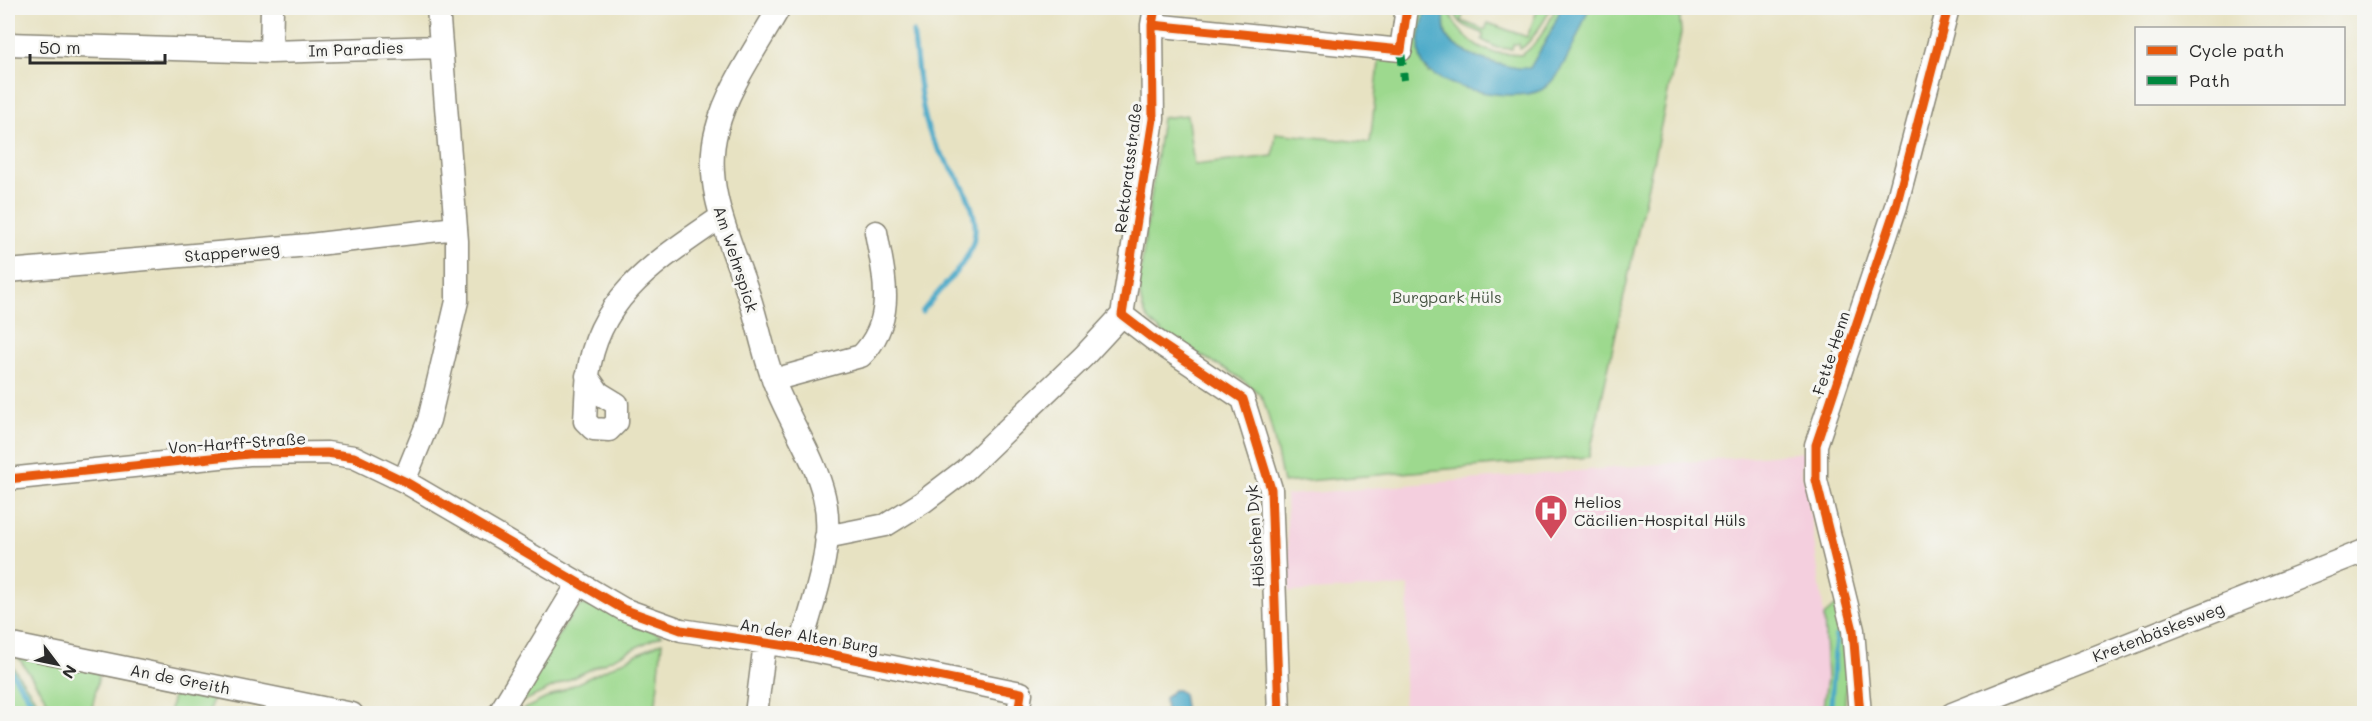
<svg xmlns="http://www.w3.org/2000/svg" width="2372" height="721" font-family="Mali,sans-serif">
<rect width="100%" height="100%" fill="#f6f6f2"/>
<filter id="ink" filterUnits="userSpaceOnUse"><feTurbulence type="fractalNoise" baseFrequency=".0167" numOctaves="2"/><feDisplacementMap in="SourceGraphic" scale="12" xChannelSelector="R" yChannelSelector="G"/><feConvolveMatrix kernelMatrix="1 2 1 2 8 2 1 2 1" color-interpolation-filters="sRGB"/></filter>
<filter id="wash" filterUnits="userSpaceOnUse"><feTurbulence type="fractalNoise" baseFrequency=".008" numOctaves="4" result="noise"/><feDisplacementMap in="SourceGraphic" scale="24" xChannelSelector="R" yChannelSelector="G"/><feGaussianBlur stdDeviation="1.35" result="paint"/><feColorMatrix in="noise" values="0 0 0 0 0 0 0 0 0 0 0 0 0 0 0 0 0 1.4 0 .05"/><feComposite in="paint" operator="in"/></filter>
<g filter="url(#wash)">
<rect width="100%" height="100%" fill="#e7e2c2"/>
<!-- built -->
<path fill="#f4cfde" d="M 1805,452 L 1801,471 L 1807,487 L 1824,616 L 1827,679 L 1822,713 L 1452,714 L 1451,710 L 1403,712 L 1409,586 L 1289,592 L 1286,495 Z"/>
<!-- green -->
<path fill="#9dd98e" stroke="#64825c" stroke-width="1.5" d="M 1413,8 L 1426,8 C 1422,31 1416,51 1428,73 L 1560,70 L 1589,8 L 1669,12 L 1670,8 L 1679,8 L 1681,33 L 1589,457 L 1283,483 C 1280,468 1268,403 1260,395 C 1232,364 1175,350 1150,321 C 1141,311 1140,296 1139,283 L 1162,118 L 1187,115 L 1194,165 L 1273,156 L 1276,133 L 1370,143 L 1380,54 L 1409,56 Z
M 1444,8 L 1450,8 C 1450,26 1474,47 1492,52 C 1501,54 1512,54 1521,55 C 1536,47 1550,23 1555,8 L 1561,8 L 1551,32 L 1530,69 C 1511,70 1456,54 1447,36 C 1443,29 1445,16 1444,8 Z
M 1455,8 L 1465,8 L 1461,21 L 1485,30 L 1488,23 L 1527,37 L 1538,8 L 1550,8 C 1548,17 1528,46 1520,49 L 1519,44 L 1513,44 L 1512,49 L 1497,48 L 1482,40 L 1484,34 C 1471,27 1455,27 1455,8 Z
M 1840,602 L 1847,678 L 1844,713 L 1822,714 L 1827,679 L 1824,616 Z
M 582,605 L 595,606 L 662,635 L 516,705 L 573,612 Z
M 662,642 L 655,713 L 516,713 Z
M 15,652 L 100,670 L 91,713 L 55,713 Z
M 8,660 L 45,713 L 8,713 Z
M 175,686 L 213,694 L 209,713 L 169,714 Z"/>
<!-- water -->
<path fill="#49a9c8" stroke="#3a6a7a" stroke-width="1.5" d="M 1426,8 L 1444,8 C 1445,16 1443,28 1446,35 C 1454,54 1512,71 1530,68 L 1551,32 L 1561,8 L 1589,8 C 1580,30 1562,79 1541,90 C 1516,103 1434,89 1422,62 C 1415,47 1423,23 1426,8 Z
M 1173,690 L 1178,690 L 1183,694 L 1186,713 L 1166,713 L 1165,698 Z"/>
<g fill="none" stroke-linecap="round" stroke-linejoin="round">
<!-- stream -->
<path stroke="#49a9c8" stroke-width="5" d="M 913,32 C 917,59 920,107 929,131 C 934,148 949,163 958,178 C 998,245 961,262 922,312
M 8,667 L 40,714
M 1828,714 L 1831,704 L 1836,636"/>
</g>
</g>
<g filter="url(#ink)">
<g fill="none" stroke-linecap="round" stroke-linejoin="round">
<!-- street casing -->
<g stroke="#898676" stroke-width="25">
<path id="street" d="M 779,8 C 759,44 727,88 717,129 C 701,186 732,243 749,296 C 758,323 763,352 773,379 C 787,418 814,455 824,496 C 836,545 813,601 800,648
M 1152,25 L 1401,50 L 1407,8
M 8,44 L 271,52 L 440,47
M 271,52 L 272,8
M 8,271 L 309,245 L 456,228
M 1122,315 L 1152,338 L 1243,399 L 1271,489 L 1279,714
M 587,376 L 599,393 L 617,404 L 617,422 L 609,430 L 593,429 L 585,421 C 586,406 586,390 588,375 C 598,295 661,259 721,217
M 773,380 L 861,356 C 897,320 884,276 876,232
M 8,479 L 249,454 L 327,453 L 354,457 L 404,481 L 623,609 L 681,630 L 800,648 L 1021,693 L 1018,714
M 404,481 L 429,420 L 457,301 L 457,241 L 438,8
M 826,537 L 886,525 L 923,502 L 965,470 L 1084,356 L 1122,315 L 1153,119 L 1152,25 L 1155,8
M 8,644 L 352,714
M 499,714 L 578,584
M 756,714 L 765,643
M 1860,714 L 1853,630 L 1816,480 L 1816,445 L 1896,206 L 1948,8
M 1952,714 L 2364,551"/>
</g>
<!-- street -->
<use href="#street" stroke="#fff" stroke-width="22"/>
<!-- quiet -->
<path stroke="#00873e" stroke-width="8" stroke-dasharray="15 8" stroke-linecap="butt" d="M 1401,50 L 1404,80"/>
<!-- cycleway casing -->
<g stroke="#f6f6f2" stroke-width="13">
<path id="cycleway" d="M 1155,8 L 1152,25 L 1153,119 L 1122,315 L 1152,338 L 1243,399 L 1271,489 L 1279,714
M 1152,25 L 1401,50 L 1407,8
M 8,479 L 249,454 L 327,453 L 354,457 L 404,481 L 623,609 L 681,630 L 800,648 L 1021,693 L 1018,714
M 1860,714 L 1853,630 L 1816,480 L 1816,445 L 1896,206 L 1948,8"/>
</g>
<!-- cycleway -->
<use href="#cycleway" stroke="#e8590c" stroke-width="9"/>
</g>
</g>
<!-- icons -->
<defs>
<g id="hospital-pin" transform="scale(1.725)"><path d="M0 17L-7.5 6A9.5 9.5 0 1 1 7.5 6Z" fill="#d1495b" stroke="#f6f6f2"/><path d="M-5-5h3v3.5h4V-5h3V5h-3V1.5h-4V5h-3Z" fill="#fff"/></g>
</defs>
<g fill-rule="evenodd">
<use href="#hospital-pin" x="1551" y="511"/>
</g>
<g text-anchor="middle" stroke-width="6" stroke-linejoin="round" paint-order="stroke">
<!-- street labels -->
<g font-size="16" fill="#2b2b2b" stroke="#f6f6f2">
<text transform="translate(356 49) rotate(-2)" y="6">Im Paradies</text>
<text transform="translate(1128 168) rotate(-83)" y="6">Rektoratsstraße</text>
<text transform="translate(232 252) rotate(-5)" y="6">Stapperweg</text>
<text transform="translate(736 259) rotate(72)" y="6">Am Wehrspick</text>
<text transform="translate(1831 353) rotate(-72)" y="6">Fette Henn</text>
<text transform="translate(237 443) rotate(-4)" y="6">Von-Harff-Straße</text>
<text transform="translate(1255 536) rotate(-94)" y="6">Hölschen Dyk</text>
<text transform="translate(2158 632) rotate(-21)" y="6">Kretenbäskesweg</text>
<text transform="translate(809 636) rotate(10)" y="6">An der Alten Burg</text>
<text transform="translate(180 679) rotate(11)" y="6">An de Greith</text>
</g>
<!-- park labels -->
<g font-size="16" fill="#485644" stroke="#f6f6f2">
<text x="1447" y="303">Burgpark Hüls</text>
</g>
<!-- poi labels -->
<g font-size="16" fill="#2b2b2b" stroke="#f6f6f2" text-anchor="start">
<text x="1574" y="508">Helios<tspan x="1574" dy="18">Cäcilien-Hospital Hüls</tspan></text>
</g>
</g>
<!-- margin -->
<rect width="2372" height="721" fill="none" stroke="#f6f6f2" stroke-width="30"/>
<!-- legend -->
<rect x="2135" y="27" width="210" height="78" fill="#f6f6f2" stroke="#a5a5a2" stroke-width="1.5"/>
<rect x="2147" y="46" width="30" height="9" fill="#e8590c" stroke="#a5a5a2" stroke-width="1.5"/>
<text x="2189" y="57" font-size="18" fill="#2b2b2b">Cycle path</text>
<rect x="2147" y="76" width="30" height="9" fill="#00873e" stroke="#a5a5a2" stroke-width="1.5"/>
<text x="2189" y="87" font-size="18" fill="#2b2b2b">Path</text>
<!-- north arrow -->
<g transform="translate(57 664) rotate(122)" stroke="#f6f6f2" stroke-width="4.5" paint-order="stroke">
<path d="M0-4.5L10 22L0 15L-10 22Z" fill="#2b2b2b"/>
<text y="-9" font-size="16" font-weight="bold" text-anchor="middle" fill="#2b2b2b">N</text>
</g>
<!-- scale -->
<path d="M30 54v9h135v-9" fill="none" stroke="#2b2b2b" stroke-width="3"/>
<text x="39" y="54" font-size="18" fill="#2b2b2b" stroke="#f6f6f2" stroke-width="4.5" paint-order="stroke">50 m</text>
</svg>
